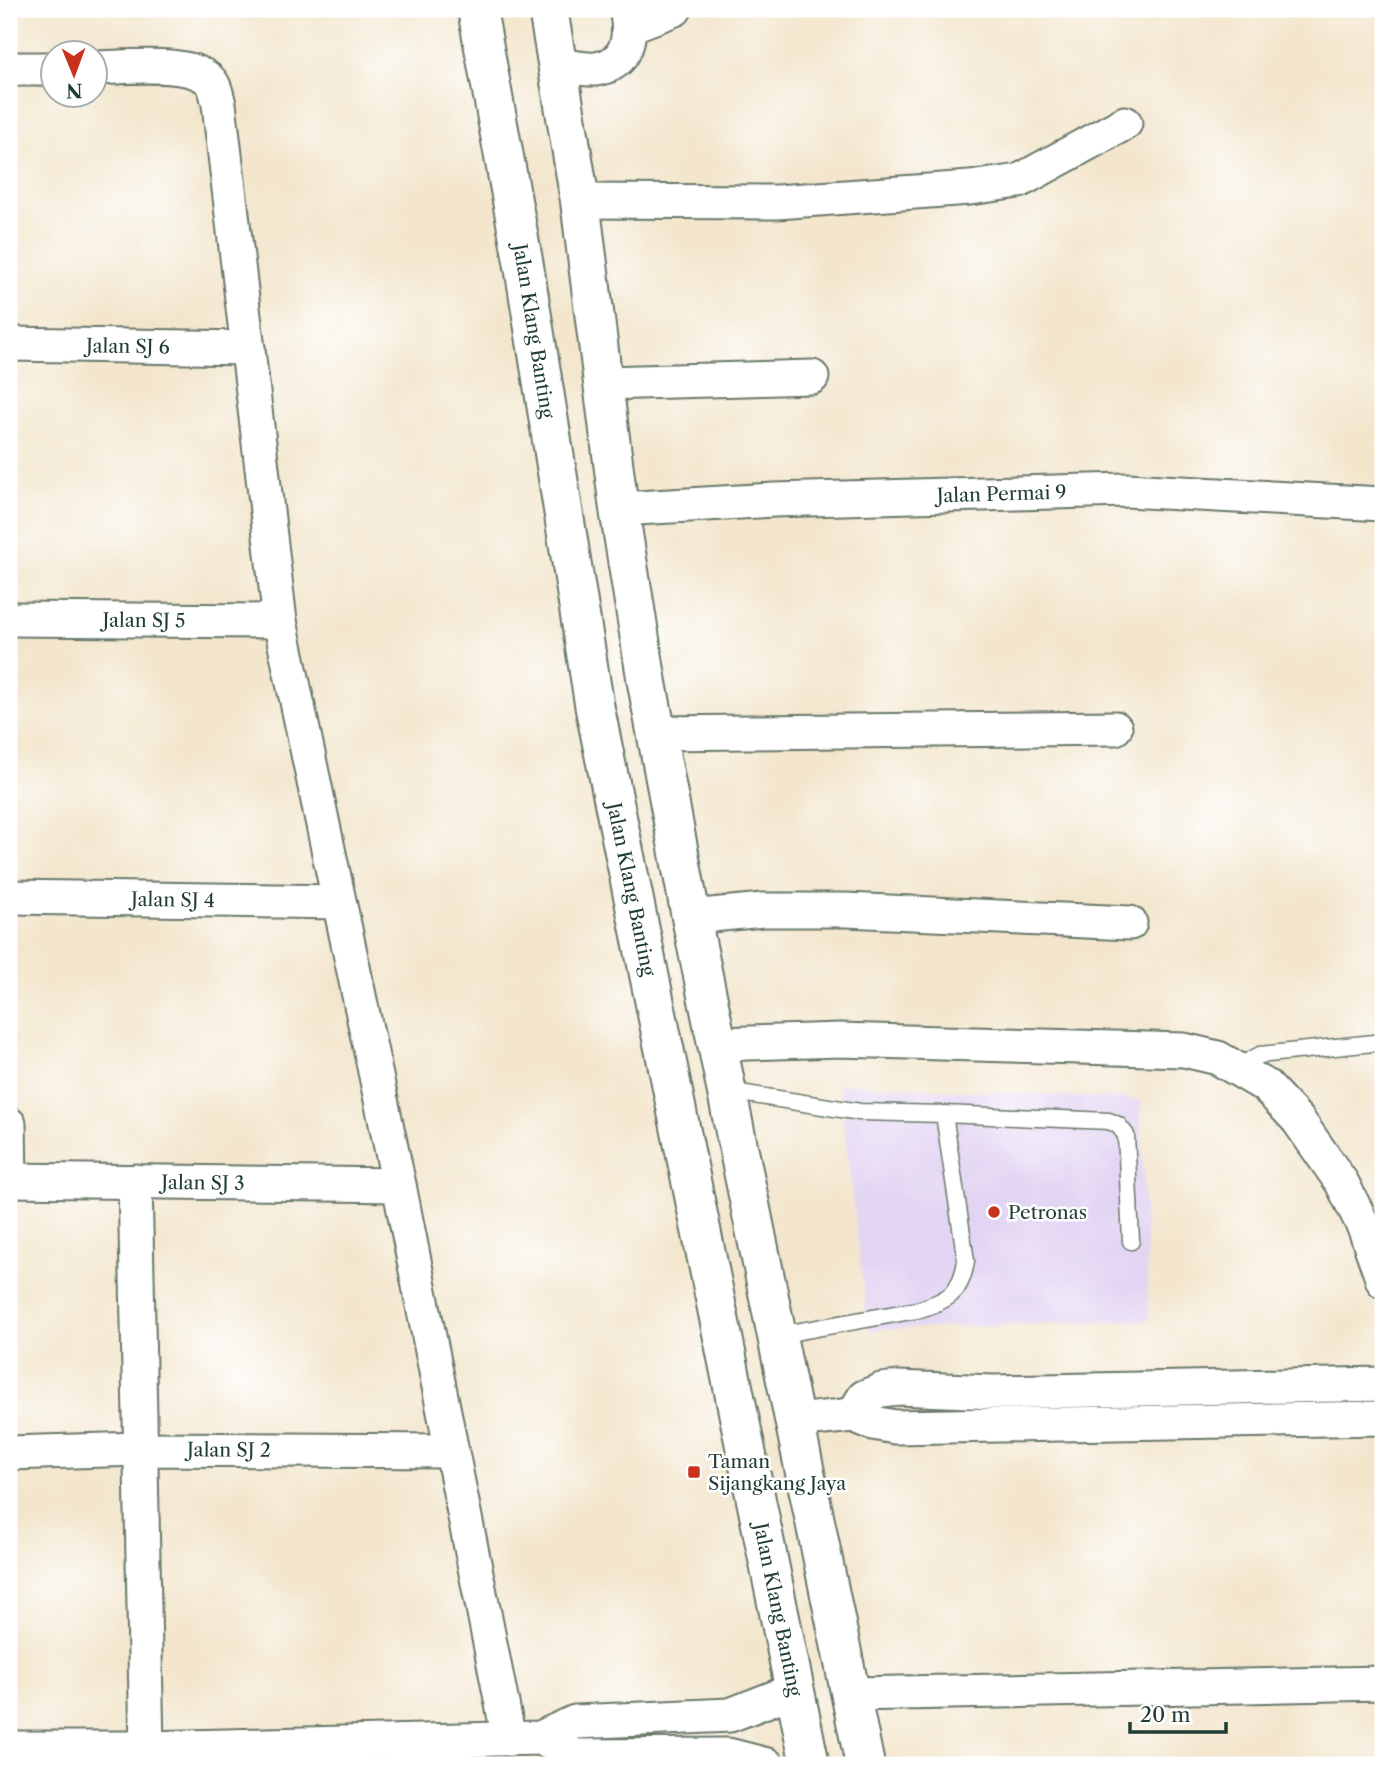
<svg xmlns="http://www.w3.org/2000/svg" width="1392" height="1774" font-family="'Libre Caslon Text',serif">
<rect width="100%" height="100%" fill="#fff"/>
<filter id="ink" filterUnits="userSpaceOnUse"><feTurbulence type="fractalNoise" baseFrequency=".0143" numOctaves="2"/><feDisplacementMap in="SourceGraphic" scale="14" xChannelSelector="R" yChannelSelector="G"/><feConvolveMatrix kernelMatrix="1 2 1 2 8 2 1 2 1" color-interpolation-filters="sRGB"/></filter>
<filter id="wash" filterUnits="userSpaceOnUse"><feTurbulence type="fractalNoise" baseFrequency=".00686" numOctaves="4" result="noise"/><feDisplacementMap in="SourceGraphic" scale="28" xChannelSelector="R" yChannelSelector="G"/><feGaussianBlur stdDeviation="1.57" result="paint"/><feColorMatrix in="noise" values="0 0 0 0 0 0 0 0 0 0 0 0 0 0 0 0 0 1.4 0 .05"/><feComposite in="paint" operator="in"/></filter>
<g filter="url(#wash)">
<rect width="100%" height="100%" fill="#f3e6cd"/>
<!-- built -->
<path fill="#e2d4f3" d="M 839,1084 L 1140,1100 L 1149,1320 L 868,1330 Z"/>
</g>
<g filter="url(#ink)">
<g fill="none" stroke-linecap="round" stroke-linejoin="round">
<!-- lane casing -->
<g stroke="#69786a" stroke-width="19">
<path id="lane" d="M 1236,1068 L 1260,1055 L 1383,1042
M 728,1091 L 860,1112 L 944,1114 L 966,1261 C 961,1294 947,1301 917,1310 L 778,1335
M 944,1114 L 1109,1121 L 1118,1125 L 1126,1135 L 1131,1241"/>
</g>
<!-- street casing -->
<g stroke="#69786a" stroke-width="37">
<g id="street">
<path d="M 630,26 L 675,9"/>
<path d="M 557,65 C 569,66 584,70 596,69 C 629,64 632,36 626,9"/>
<path d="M 94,68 C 122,68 194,58 212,83 C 216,88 217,98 219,104 L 280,621 L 399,1185 L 509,1739"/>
<path d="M 9,69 L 52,69"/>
<path d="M 580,201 L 777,202 L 970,188 L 1019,181 L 1125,123"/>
<path id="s1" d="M 9,344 L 248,348"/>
<path d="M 603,383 L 812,377"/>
<path id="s2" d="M 619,509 L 774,500 L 1126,490 L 1383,504"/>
<path id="s3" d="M 9,619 L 280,621"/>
<path d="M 658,733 L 1115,728"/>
<path id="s4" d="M 9,897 L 339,902"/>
<path d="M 691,917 L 763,910 L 846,910 L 1130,923"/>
<path d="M 717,1044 L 840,1040 L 1184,1050 L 1218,1058 L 1266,1086 L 1298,1120 L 1342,1183 L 1365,1229 L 1383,1281"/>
<path d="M 9,1124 L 10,1180"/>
<path id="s5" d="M 9,1180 L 399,1185"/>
<path d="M 135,1181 L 147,1748"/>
<path d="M 853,1415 L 873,1423 L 895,1427 L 1383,1418"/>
<path d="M 795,1421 L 853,1415 L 864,1397 L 881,1390 L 898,1388 L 993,1392 L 1383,1384"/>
<path id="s6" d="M 9,1453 L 139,1449 L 450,1451"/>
<path d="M 851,1694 L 1383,1683"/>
<path d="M 540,1738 L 576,1756 L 728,1755 L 767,1765"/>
<path d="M 9,1748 L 147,1748 L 540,1738 L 575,1722 L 730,1715 L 794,1690"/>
</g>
</g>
<!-- highway casing -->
<g stroke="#69786a" stroke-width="42">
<g id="highway">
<path id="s7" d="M 477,9 L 524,266 L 595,709 L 810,1765"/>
<path d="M 548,9 L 580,201 L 619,509 L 647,683 L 691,917 L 865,1765"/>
</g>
</g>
<!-- lane -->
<use href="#lane" stroke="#fff" stroke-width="16"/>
<!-- street -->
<use href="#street" stroke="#fff" stroke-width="33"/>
<!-- highway -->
<use href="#highway" stroke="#fff" stroke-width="38"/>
</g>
</g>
<!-- markers -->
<g fill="#c8321e" stroke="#fff" stroke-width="2.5">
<circle cx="994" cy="1212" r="7"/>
<rect x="687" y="1465" width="14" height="14" rx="3.5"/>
</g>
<g text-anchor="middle" stroke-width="5" stroke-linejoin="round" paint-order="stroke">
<!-- street labels -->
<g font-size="19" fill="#1f3d34" stroke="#fff">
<text dy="7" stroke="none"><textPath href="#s7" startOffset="327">Jalan Klang Banting</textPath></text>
<text dy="7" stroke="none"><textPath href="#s1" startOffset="119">Jalan SJ 6</textPath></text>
<text dy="7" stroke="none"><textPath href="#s2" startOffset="383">Jalan Permai 9</textPath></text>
<text dy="7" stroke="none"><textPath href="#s3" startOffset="135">Jalan SJ 5</textPath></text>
<text dy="7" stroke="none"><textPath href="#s7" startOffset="894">Jalan Klang Banting</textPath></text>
<text dy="7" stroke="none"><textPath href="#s4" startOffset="164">Jalan SJ 4</textPath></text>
<text dy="7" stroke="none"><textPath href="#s5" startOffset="194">Jalan SJ 3</textPath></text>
<text dy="7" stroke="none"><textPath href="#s6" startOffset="220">Jalan SJ 2</textPath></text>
<text dy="7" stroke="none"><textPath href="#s7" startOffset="1629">Jalan Klang Banting</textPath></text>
</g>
<!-- poi labels -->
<g font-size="19" fill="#1f3d34" stroke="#fff" text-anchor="start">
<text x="1008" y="1219">Petronas</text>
<text x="708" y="1468">Taman<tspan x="708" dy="22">Sijangkang Jaya</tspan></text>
</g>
</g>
<!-- margin -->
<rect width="1392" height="1774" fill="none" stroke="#fff" stroke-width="35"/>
<!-- north arrow -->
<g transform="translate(74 74) rotate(179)"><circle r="33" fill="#ffffff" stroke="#a5b1ae" stroke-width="2"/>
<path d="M0-5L12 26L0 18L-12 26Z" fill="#c8321e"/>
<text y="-10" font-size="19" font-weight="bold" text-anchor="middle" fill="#1f3d34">N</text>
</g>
<!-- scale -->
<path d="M1130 1722v10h96v-10" fill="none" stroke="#1f3d34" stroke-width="3.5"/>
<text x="1140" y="1722" font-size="21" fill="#1f3d34" stroke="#ffffff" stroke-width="5" paint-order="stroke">20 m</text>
</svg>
